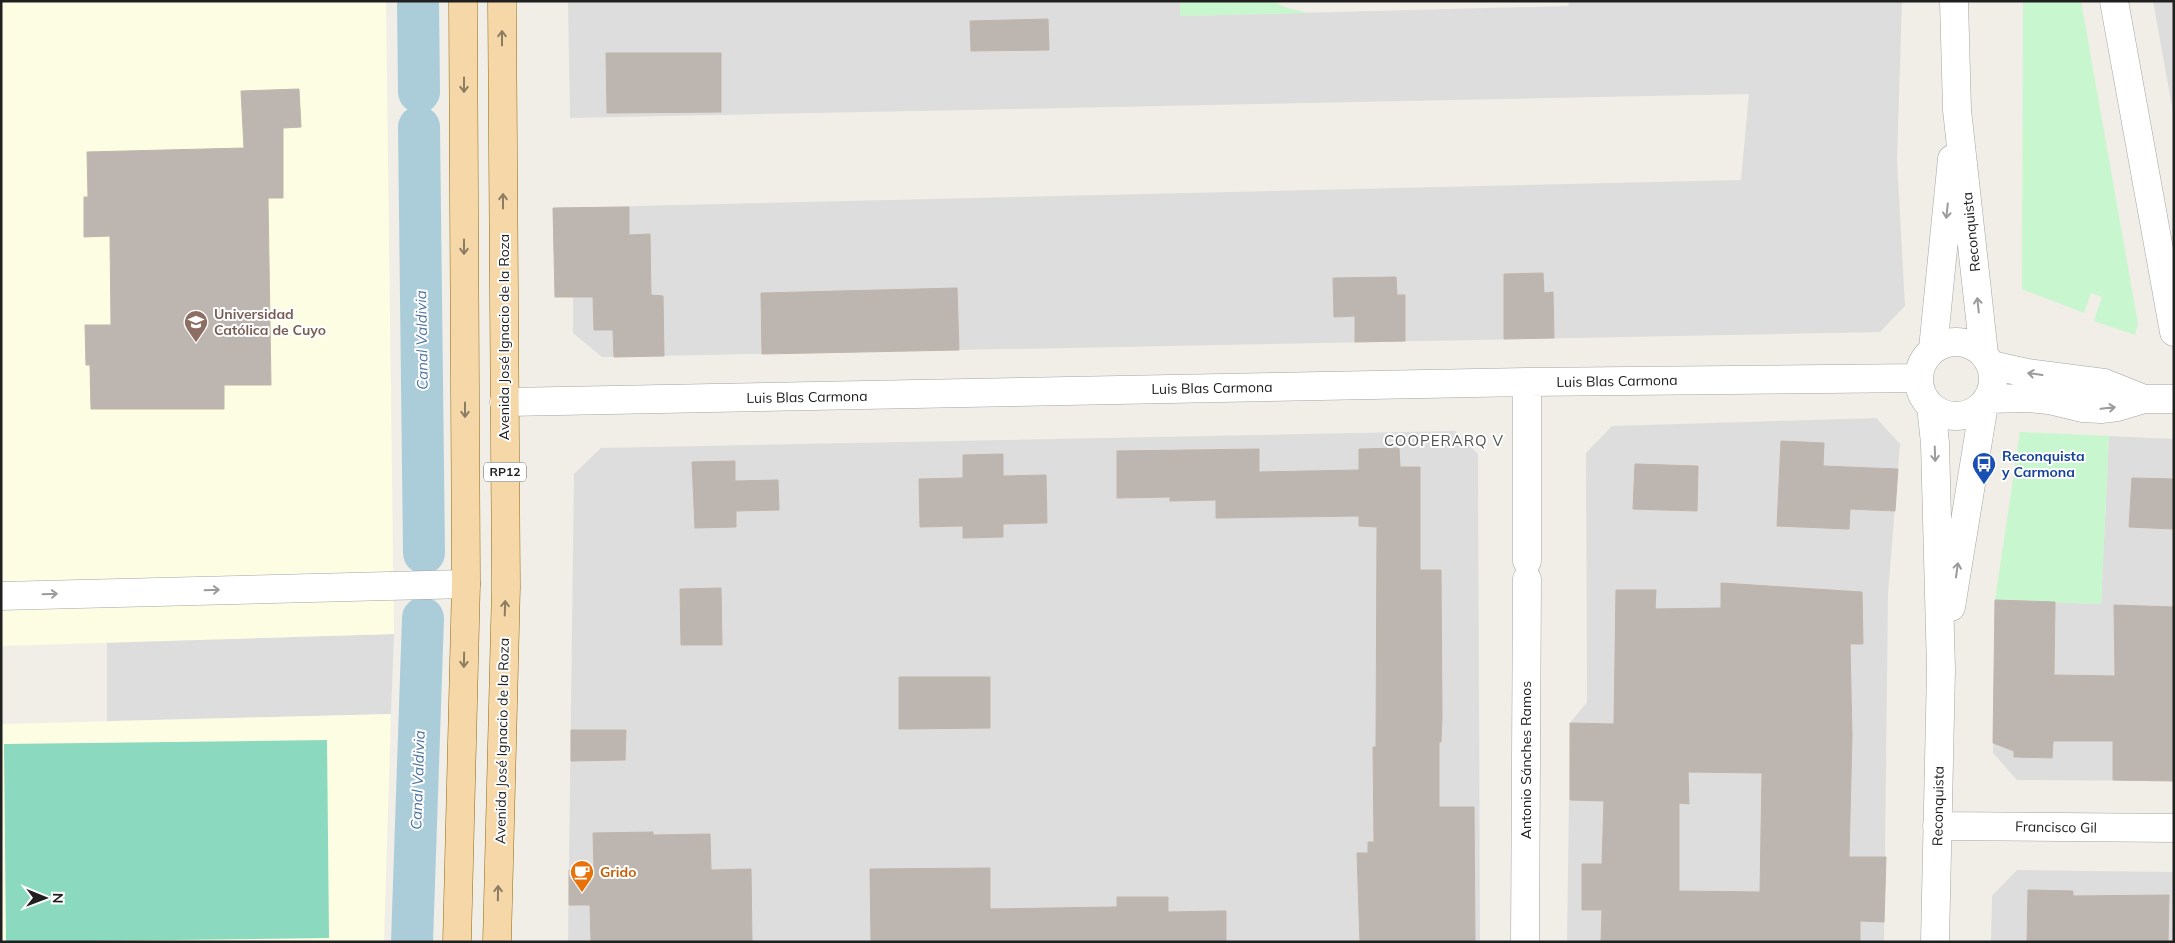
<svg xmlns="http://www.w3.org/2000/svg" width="2175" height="943" font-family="Mulish,sans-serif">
<rect width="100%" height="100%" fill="#f0eee7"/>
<!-- residential -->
<path fill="#dedddd" d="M 568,1 L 1180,1 L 1180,16 L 1568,6 L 1569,1 L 1902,1 L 1897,160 L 1905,306 L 1880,332 L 602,357 L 573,333 L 573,297 L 555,297 L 553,208 L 1741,180 L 1749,94 L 570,118 Z
M 2153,1 L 2174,1 L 2174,118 L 2155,12 Z
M 1876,418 L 1900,444 L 1888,594 L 1884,942 L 1567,942 L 1570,723 L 1587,702 L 1586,453 L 1612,426 Z
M 1455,431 L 1478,454 L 1480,942 L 568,942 L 574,474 L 601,448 Z
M 2109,436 L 2174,439 L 2174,781 L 2017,780 L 1993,753 L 1995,600 L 2101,604 Z
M 394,634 L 391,714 L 107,721 L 107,642 Z
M 2017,870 L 2174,872 L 2174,942 L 1991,942 L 1992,896 Z"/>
<!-- education -->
<path fill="#fcfde3" d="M 1,1 L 386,1 L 394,634 L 1,646 Z
M 391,714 L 384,942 L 1,942 L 1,724 Z"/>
<!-- park -->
<path fill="#c8f6ce" d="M 1180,1 L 1274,1 L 1284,7 L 1309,13 L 1180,16 Z
M 2023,1 L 2081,1 L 2138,324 L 2135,335 L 2094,321 L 2102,297 L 2091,293 L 2084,313 L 2022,289 Z
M 2020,432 L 2109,436 L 2101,604 L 1995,600 Z"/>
<!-- pitch -->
<path fill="#8bd9bf" d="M 327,740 L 329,938 L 6,942 L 4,744 Z"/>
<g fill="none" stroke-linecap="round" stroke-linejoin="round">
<!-- canal -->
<path stroke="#abcdda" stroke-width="42" d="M 418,1 L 419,92
M 419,127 L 424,553
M 412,942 L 423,618"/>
</g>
<!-- building -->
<path fill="#bdb6b0" stroke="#c1b5ab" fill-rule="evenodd" d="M 1048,19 L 1049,50 L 971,51 L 970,21 Z
M 606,53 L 721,53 L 721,112 L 607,113 Z
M 299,89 L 301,127 L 283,128 L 283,198 L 268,198 L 271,385 L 224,385 L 224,409 L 91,409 L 90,365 L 86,365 L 85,325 L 111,325 L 110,236 L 84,237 L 84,197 L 88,197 L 87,152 L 244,148 L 241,91 Z
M 629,207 L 629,235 L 650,234 L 651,295 L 663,296 L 664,356 L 614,357 L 613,330 L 594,330 L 593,297 L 555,297 L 553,208 Z
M 1543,273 L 1544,293 L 1553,292 L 1554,338 L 1504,339 L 1504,274 Z
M 1396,277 L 1397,295 L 1405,295 L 1405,341 L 1355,342 L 1355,316 L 1334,317 L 1333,278 Z
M 957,288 L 959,350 L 762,354 L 761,293 Z
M 1781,441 L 1824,443 L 1823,466 L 1898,469 L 1895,511 L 1850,509 L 1849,529 L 1777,526 Z
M 1399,448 L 1400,467 L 1420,467 L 1420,570 L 1441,570 L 1442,717 L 1441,742 L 1439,742 L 1439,807 L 1474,807 L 1475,942 L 1360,942 L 1357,853 L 1368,853 L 1368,842 L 1374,842 L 1373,747 L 1376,747 L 1377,527 L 1359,526 L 1359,516 L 1216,518 L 1216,500 L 1170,501 L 1170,497 L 1117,498 L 1117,451 L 1259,449 L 1259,472 L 1359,470 L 1359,449 Z
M 1003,454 L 1003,476 L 1046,475 L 1047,523 L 1003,524 L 1003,537 L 963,538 L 963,526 L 920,527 L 919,479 L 963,478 L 963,455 Z
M 735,461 L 735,481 L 778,480 L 779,510 L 736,511 L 736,527 L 695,528 L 692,462 Z
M 1635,464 L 1698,466 L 1697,511 L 1633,509 Z
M 2132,478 L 2174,479 L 2174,529 L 2129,527 Z
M 1721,583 L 1862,592 L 1863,644 L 1850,644 L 1852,736 L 1849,857 L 1886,857 L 1884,922 L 1860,921 L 1860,942 L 1601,942 L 1602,910 L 1582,910 L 1582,864 L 1602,864 L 1604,801 L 1570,800 L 1570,723 L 1614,724 L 1616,590 L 1656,590 L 1655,609 L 1721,608 ZM 1688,772 L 1762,773 L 1760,892 L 1679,891 L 1679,803 L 1689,804 Z
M 721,588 L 722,645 L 681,645 L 680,589 Z
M 1995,600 L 2055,602 L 2054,675 L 2115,676 L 2114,605 L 2174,607 L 2174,781 L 2113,780 L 2113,741 L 2053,741 L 2052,758 L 2014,757 L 2014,751 L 1993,743 Z
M 899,677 L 990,677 L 990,728 L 899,729 Z
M 571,730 L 626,730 L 625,760 L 571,761 Z
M 653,832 L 653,835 L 710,834 L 711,870 L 751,869 L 752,942 L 591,942 L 590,905 L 569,905 L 569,870 L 594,870 L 593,833 Z
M 990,868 L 990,909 L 1117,907 L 1117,897 L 1168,897 L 1168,912 L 1226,911 L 1226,942 L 871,942 L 870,869 Z
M 2028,890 L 2073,891 L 2073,896 L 2169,895 L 2168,942 L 2027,942 Z"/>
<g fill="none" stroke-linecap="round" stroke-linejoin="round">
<!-- minor casing -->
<g stroke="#a4a4a4" stroke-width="29">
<path id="minor" d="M 1954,1 L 1957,110 L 1984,354
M 2114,1 L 2174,332
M1919 379a37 37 0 1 1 74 0a37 37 0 1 1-74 0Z
M 1933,349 L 1952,159
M 1991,365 L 2027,373 L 2104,383 L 2144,399
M 1527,382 L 1527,561
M 1988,399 L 2028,398 L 2049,400 L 2082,408 L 2101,409 L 2117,407 L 2144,399 L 2174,399
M 504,402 L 1527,382 L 1919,378
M 1931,406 L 1935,443 L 1941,670 L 1935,942
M 1,596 L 466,584
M 1951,607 L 1984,404
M 1937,826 L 2174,828
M 1525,942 L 1527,579"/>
</g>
<!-- major casing -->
<g stroke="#926b0b" stroke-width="29">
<path id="major" d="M 457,942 L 466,584 L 463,1
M 497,942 L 506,587 L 502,1"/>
</g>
<!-- minor -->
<use href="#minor" stroke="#fff" stroke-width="28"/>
<!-- major -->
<use href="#major" stroke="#f6d7a7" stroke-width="28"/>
</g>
<!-- one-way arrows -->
<defs><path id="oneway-shaft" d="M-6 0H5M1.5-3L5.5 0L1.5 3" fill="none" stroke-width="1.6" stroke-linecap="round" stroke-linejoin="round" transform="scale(1.25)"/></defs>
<g stroke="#8b7c64">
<use href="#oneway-shaft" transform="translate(502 38) rotate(-90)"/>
<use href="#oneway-shaft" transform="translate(464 85) rotate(90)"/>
<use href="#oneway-shaft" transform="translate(503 201) rotate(-90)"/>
<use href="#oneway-shaft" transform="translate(464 247) rotate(90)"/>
<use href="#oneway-shaft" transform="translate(465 410) rotate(90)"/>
<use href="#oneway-shaft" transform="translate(505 608) rotate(-88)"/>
<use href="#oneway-shaft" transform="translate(464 660) rotate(91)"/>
<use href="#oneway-shaft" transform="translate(498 893) rotate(-89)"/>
</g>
<g stroke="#9b9b9b">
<use href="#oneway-shaft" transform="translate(1947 211) rotate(96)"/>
<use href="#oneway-shaft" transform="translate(1978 305) rotate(-96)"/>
<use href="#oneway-shaft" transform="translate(2035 374) rotate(-172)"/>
<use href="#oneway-shaft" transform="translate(2108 408) rotate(-6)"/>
<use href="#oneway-shaft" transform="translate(1935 454) rotate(88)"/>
<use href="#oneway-shaft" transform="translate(1957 570) rotate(-82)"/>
<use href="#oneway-shaft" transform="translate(212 590) rotate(-2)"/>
<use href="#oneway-shaft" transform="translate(50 594) rotate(-2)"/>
</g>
<!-- icons -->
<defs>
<g id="university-pin" transform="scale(1.25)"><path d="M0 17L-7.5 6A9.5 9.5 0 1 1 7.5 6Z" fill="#8d6e63" stroke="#fff"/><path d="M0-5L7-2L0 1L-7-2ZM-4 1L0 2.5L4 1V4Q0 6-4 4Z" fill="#fff"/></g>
<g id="bus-pin" transform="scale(1.25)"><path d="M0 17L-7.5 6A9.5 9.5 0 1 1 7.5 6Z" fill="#1a4fb4" stroke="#fff"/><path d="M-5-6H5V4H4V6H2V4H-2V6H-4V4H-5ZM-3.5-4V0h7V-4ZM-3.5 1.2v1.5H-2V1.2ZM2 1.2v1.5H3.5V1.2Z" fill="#fff"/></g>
<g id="cafe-pin" transform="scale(1.25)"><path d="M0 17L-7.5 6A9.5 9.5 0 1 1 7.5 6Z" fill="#e8710a" stroke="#fff"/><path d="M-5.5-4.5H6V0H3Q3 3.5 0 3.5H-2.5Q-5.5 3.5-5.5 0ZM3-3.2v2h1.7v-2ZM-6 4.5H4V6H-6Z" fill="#fff"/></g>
</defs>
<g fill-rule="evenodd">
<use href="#university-pin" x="196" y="322"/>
<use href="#bus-pin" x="1984" y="464"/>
<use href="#cafe-pin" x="582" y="872"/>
</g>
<g text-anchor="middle" stroke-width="4" stroke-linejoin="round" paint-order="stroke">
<!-- shield labels -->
<rect fill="#fff" stroke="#636363" stroke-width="1" x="484" y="462.5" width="42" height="19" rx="4"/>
<g font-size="12" font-weight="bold" fill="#202020">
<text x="505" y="476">RP12</text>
</g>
<!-- street labels -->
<g font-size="14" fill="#202020" stroke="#fff">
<text transform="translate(1971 232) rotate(-96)" y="5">Reconquista</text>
<text transform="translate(504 337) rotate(-90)" y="5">Avenida José Ignacio de la Roza</text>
<text transform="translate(1617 381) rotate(-1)" y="5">Luis Blas Carmona</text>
<text transform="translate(1212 388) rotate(-1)" y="5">Luis Blas Carmona</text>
<text transform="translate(807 397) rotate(-1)" y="5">Luis Blas Carmona</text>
<text transform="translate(502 741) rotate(-89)" y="5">Avenida José Ignacio de la Roza</text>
<text transform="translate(1526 760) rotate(-90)" y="5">Antonio Sánches Ramos</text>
<text transform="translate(1938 806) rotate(-89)" y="5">Reconquista</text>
<text transform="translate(2056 827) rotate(1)" y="5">Francisco Gil</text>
</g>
<!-- education labels -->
<g font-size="14" font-weight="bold" fill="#785e54" stroke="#fff" text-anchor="start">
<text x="214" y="319">Universidad<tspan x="214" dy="16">Católica de Cuyo</tspan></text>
</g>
<!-- transit labels -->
<g font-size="14" font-weight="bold" fill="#164399" stroke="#fff" text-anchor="start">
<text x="2002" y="461">Reconquista<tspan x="2002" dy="16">y Carmona</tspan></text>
</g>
<!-- food labels -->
<g font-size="14" font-weight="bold" fill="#c56008" stroke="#fff" text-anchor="start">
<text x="600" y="877">Grido</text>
</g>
<!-- water labels -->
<g font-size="15" font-style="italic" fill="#4f75a2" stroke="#fff">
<text transform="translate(422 340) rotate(-91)" y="5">Canal Valdivia</text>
<text transform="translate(418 780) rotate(-88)" y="5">Canal Valdivia</text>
</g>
<!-- neighbourhood labels -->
<g font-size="15" letter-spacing="1" fill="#535353" stroke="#fff">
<text x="1444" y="446">COOPERARQ V</text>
</g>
</g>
<!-- border -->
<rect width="2175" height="943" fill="none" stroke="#202020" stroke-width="5"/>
<!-- north arrow -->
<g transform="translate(45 898) rotate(91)" stroke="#ffffff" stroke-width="4" paint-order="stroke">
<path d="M0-4L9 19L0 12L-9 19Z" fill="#202020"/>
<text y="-8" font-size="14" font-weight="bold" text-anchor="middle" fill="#202020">N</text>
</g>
</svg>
